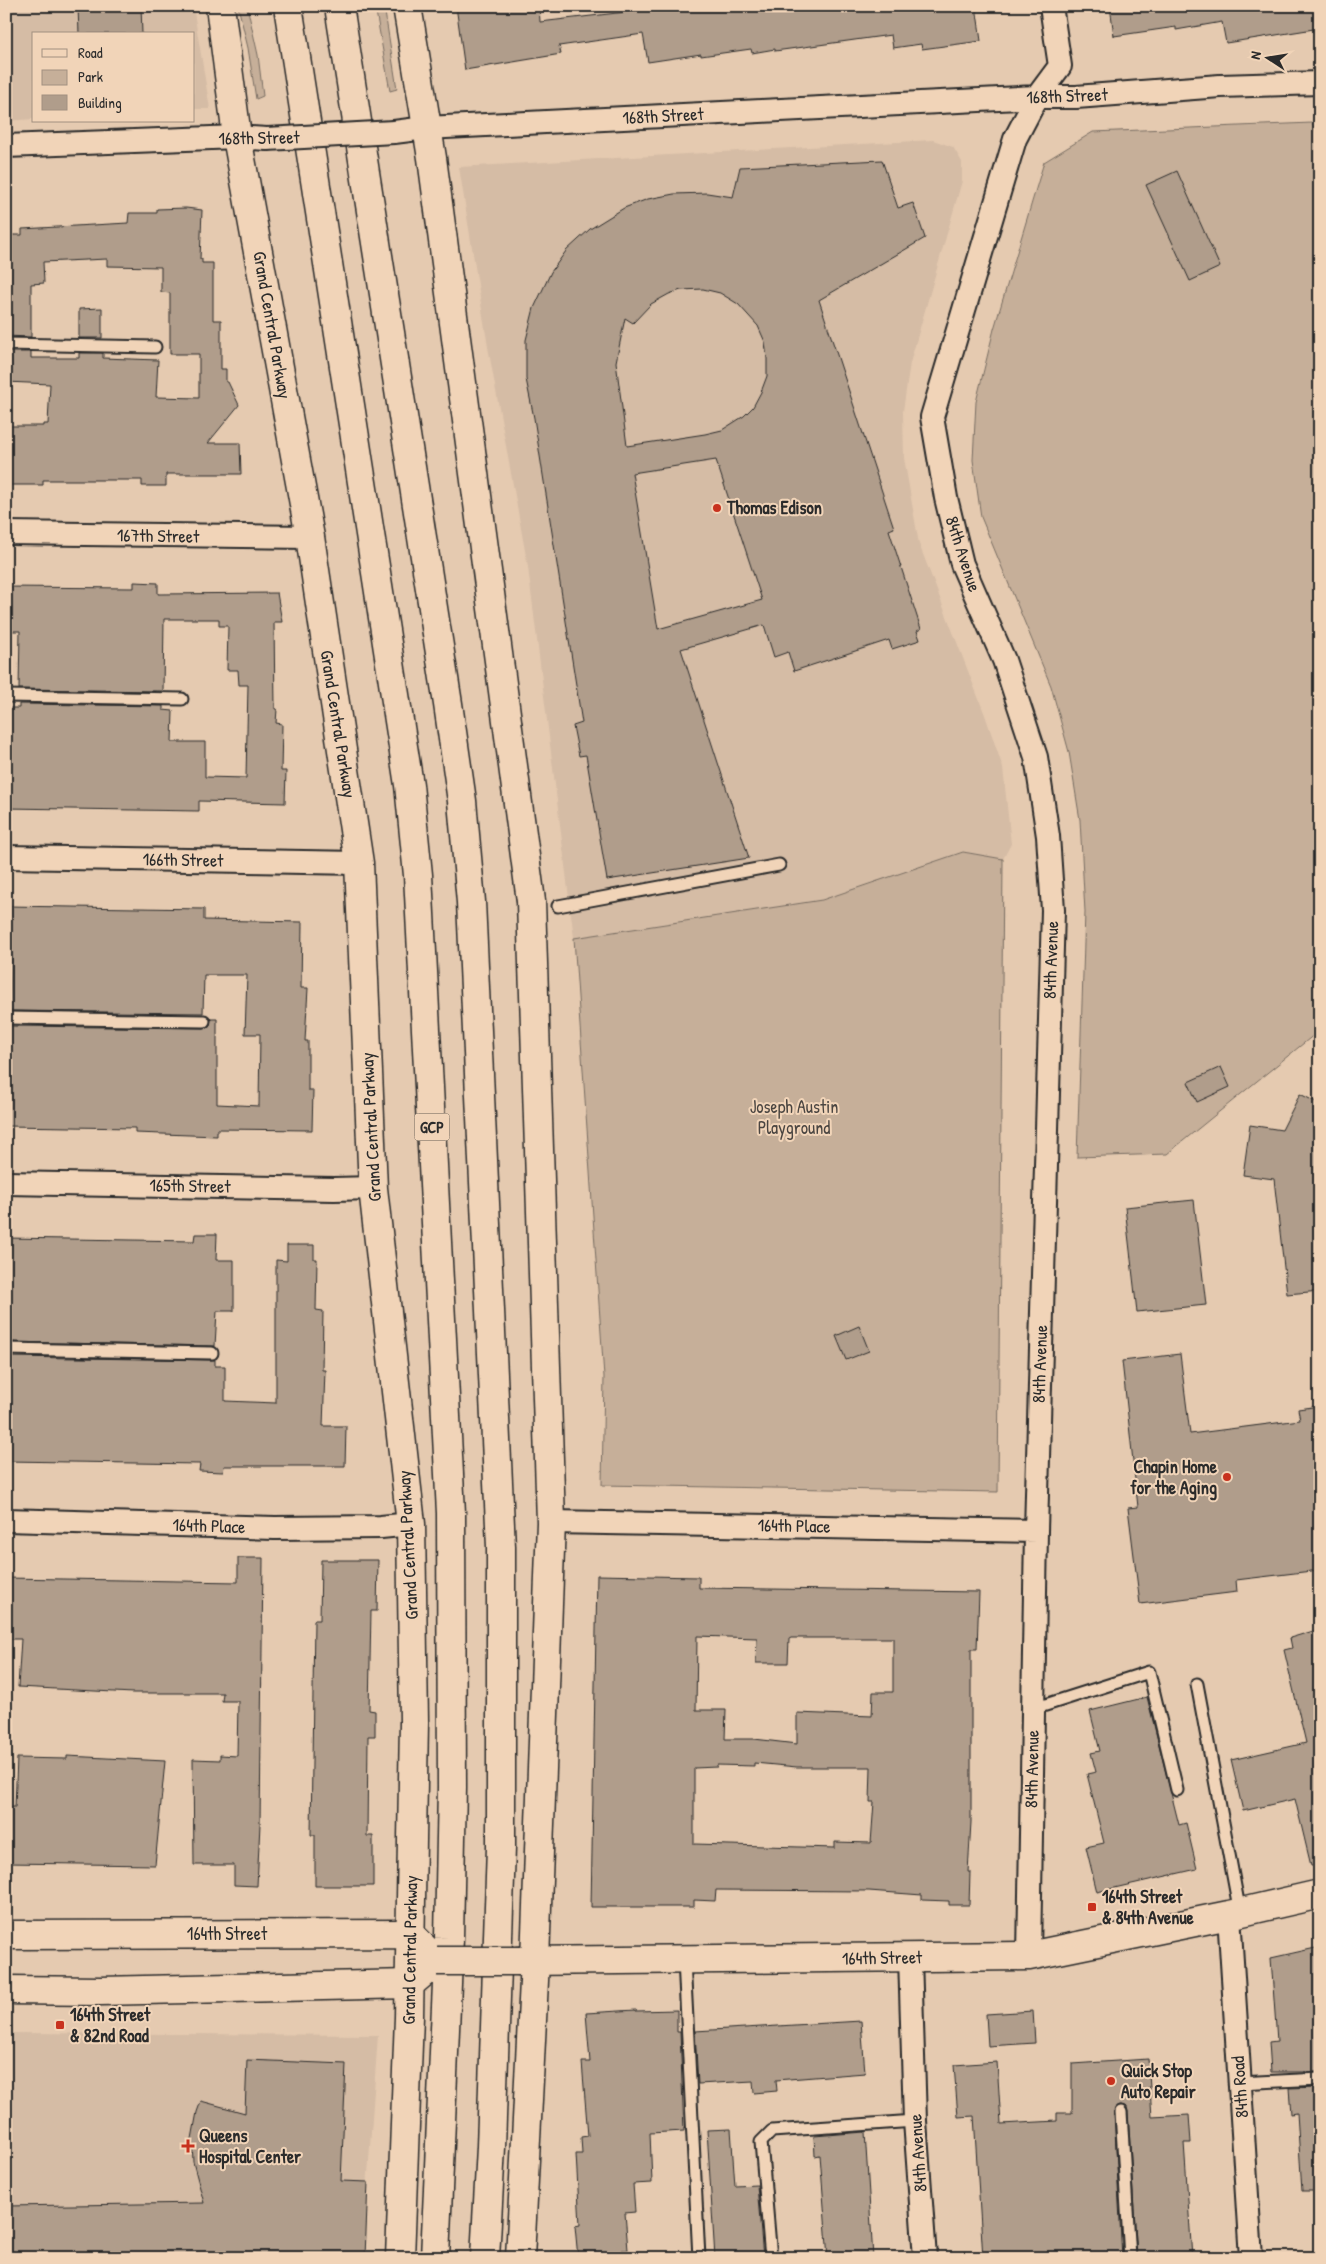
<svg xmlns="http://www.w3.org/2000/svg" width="1326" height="2264" font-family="'Patrick Hand',sans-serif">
<rect width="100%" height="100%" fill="#e5cab0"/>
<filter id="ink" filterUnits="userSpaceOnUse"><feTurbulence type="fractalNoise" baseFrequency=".02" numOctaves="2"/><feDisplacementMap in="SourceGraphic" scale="10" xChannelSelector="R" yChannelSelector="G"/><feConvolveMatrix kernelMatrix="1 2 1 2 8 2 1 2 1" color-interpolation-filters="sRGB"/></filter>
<g filter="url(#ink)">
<!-- built -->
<path fill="#d5bca5" d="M 6,6 L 193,6 L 210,109 L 194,109 L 194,34 L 34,34 L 34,119 L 6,121 Z
M 933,140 L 953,147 L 962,162 L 962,181 L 910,363 L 903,411 L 904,458 L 919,544 L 985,715 L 1003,768 L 1011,844 L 1003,859 L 963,852 L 822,900 L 574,938 L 528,567 L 488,347 L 459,167 Z
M 6,2033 L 378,2035 L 362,2258 L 6,2258 Z"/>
<!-- green -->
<path fill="#c6af99" stroke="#786d62" d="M 238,6 L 247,6 L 258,55 L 263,96 L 256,99 L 248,48 Z
M 375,6 L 384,6 L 397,89 L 390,91 Z
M 1312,123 L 1320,141 L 1320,1030 L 1167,1154 L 1077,1157 L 1085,912 L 1080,820 L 1069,752 L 1051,686 L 981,517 L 973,460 L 976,402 L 994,329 L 1044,162 L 1093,132 Z
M 963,852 L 1003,859 L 998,1492 L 602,1485 L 604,1377 L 574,938 L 822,900 Z"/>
<!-- building -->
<path fill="#b09d8b" stroke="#2b2b2b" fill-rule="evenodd" d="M 78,6 L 141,6 L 142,34 L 79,34 Z
M 456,6 L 539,6 L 540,22 L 677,6 L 976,6 L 981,41 L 922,49 L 921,44 L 893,48 L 891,35 L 775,51 L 775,49 L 752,53 L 751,49 L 701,56 L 701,54 L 648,62 L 643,34 L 559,46 L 561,54 L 465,70 Z
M 1110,6 L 1320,6 L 1320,28 L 1226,43 L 1222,22 L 1176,30 L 1176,27 L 1114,36 Z
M 882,160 L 898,208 L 913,203 L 925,238 L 819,300 L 894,528 L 889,530 L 921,629 L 917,631 L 920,640 L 892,649 L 889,640 L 794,671 L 788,652 L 774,657 L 764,625 L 681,649 L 749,858 L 607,880 L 586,755 L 579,756 L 573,726 L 582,723 L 534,418 L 526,379 L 526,340 L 534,308 L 551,272 L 566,251 L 590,229 L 624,208 L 648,199 L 674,194 L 707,193 L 733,197 L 740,167 ZM 703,289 L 720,293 L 738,304 L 758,326 L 765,342 L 767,359 L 767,376 L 761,392 L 753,407 L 744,416 L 722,430 L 705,434 L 627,446 L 616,362 L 625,318 L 633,323 L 651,304 L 669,294 L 681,290 ZM 716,460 L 762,600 L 658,629 L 632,473 Z
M 1177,171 L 1220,267 L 1190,281 L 1146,185 Z
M 186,208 L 202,210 L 200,259 L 202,259 L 202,263 L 213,263 L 213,320 L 221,320 L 221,369 L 226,369 L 226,382 L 228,382 L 239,405 L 208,443 L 240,443 L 241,474 L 166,474 L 166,486 L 142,486 L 142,480 L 43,480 L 43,485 L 6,485 L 6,426 L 43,426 L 43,424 L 48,424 L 50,384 L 6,382 L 6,352 L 31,352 L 31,358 L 79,358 L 79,353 L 103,353 L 103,358 L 158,360 L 156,397 L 199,398 L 199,354 L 170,354 L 170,293 L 161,292 L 161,267 L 107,266 L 107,259 L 43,262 L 44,283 L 31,284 L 31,337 L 6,336 L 6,302 L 10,302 L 8,235 L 22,235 L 22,229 L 128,223 L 129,213 L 157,213 L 157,209 Z
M 102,308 L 102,338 L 79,338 L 79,309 Z
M 134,582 L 158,583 L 158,594 L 277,593 L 282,622 L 274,622 L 275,709 L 277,709 L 276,723 L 282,724 L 281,771 L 286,771 L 285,803 L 199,801 L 199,811 L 6,808 L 6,758 L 8,758 L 10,708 L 19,708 L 19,704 L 163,706 L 163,710 L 173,711 L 172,742 L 205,742 L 205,777 L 246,778 L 248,685 L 239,685 L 238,670 L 227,670 L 228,626 L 219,626 L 219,619 L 164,619 L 163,691 L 19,689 L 20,631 L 6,631 L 6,587 L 134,588 Z
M 6,906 L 204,909 L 204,920 L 302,922 L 301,988 L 308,988 L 305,1041 L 308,1041 L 308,1090 L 313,1090 L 312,1130 L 217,1129 L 217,1136 L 135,1133 L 135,1128 L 6,1126 L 6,1032 L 10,1032 L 10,1026 L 204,1028 L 210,1025 L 211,1019 L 217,1019 L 217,1104 L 259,1106 L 260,1034 L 245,1034 L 247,975 L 204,975 L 203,1013 L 10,1011 L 11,957 L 6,957 Z
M 1221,1067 L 1230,1087 L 1197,1102 L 1188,1082 Z
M 1300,1094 L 1320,1104 L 1320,1291 L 1287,1294 L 1274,1179 L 1243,1175 L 1250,1125 L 1282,1130 Z
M 1194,1200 L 1206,1305 L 1137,1312 L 1125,1207 Z
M 195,1234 L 217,1234 L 216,1260 L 234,1260 L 234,1311 L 217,1311 L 215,1346 L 6,1342 L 6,1238 L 194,1241 Z
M 287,1245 L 314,1245 L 314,1259 L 317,1259 L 316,1310 L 323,1311 L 322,1370 L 325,1370 L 323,1426 L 346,1426 L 345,1466 L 224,1466 L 223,1472 L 199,1471 L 200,1464 L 6,1461 L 6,1357 L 215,1360 L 215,1366 L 225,1366 L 225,1401 L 276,1403 L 276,1260 L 287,1261 Z
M 859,1326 L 869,1351 L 846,1360 L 836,1336 Z
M 1180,1354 L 1190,1434 L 1300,1420 L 1298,1409 L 1320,1406 L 1320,1570 L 1236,1580 L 1237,1592 L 1140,1604 L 1128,1508 L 1138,1507 L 1122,1361 Z
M 238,1558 L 263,1558 L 260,1824 L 257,1886 L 234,1885 L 234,1865 L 194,1865 L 193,1759 L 220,1760 L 220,1755 L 237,1756 L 238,1701 L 222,1701 L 223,1693 L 133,1693 L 18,1687 L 21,1639 L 6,1639 L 6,1578 L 238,1582 Z
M 321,1560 L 378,1560 L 377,1611 L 371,1611 L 369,1710 L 375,1711 L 375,1736 L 368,1736 L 367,1836 L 373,1836 L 373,1886 L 315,1886 L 315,1835 L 311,1835 L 314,1620 L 320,1620 Z
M 597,1575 L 699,1577 L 699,1588 L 979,1592 L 977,1649 L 971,1649 L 971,1822 L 968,1872 L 970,1872 L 969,1905 L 949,1905 L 949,1901 L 922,1900 L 922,1895 L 869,1891 L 716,1890 L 715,1901 L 694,1900 L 694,1907 L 591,1907 ZM 697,1636 L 757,1638 L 756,1663 L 788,1663 L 789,1639 L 791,1638 L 893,1638 L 893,1692 L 873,1692 L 872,1716 L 797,1713 L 797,1744 L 754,1739 L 725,1739 L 726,1710 L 696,1710 ZM 754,1763 L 797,1767 L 871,1767 L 870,1802 L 874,1802 L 871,1843 L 835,1842 L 835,1848 L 694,1844 L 694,1768 L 717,1767 L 717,1765 L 754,1766 Z
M 1320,1629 L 1320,1865 L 1311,1866 L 1295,1799 L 1243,1811 L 1231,1760 L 1306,1743 L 1284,1650 L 1292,1648 L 1290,1638 Z
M 1147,1697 L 1179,1825 L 1186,1823 L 1197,1869 L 1097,1892 L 1086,1847 L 1104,1843 L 1087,1774 L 1096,1772 L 1091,1753 L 1100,1751 L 1090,1711 Z
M 67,1756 L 165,1761 L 155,1865 L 6,1863 L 6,1807 L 15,1807 L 17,1758 L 67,1759 Z
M 1320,1947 L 1320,2072 L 1271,2072 L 1269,2042 L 1277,2041 L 1271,1958 Z
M 636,2010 L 636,2011 L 677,2010 L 677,2032 L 680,2032 L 684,2131 L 650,2133 L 652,2183 L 633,2184 L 635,2212 L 625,2213 L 628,2250 L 621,2250 L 621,2258 L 578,2258 L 575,2226 L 580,2225 L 576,2154 L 582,2154 L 581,2137 L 588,2136 L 582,2062 L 590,2062 L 586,2013 Z
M 1033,2011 L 1035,2043 L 988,2046 L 986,2014 Z
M 861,2021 L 865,2073 L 776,2080 L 777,2091 L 754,2093 L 753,2081 L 698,2084 L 695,2031 Z
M 1148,2059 L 1152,2117 L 1189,2115 L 1191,2143 L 1184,2143 L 1192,2258 L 1137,2258 L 1128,2112 L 1127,2107 L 1121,2105 L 1116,2106 L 1114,2112 L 1122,2258 L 983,2258 L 974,2116 L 958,2117 L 954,2065 L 997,2062 L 1001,2124 L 1057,2121 L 1057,2113 L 1072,2113 L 1072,2064 Z
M 247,2060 L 346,2064 L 341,2181 L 368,2182 L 365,2257 L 6,2258 L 6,2206 L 204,2203 L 193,2162 L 192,2139 L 197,2112 L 201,2101 L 245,2113 Z
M 1320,2087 L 1320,2191 L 1302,2191 L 1297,2113 L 1291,2114 L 1289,2088 Z
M 731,2129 L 735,2186 L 757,2185 L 763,2258 L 715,2258 L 707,2130 Z
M 865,2132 L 873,2258 L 828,2258 L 820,2155 L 815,2156 L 814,2136 Z"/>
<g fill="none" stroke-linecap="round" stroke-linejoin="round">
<!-- service casing -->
<g stroke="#2b2b2b" stroke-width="15">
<path id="service" d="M 6,344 L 155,347
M 6,696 L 182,699
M 558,906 L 779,865
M 6,1018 L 204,1021
M 6,1349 L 212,1353
M 1197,1684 L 1240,1913
M 1033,1709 L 1149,1672 L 1177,1790
M 684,1960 L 699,2258
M 1240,2083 L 1320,2079
M 1121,2112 L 1130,2258
M 771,2258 L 761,2142 L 772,2131 L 915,2121"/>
</g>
<!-- minor casing -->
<g stroke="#2b2b2b" stroke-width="26">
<path id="minor" d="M 394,132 L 426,128 L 1037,97 L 1076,97 L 1220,86 L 1320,83
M 6,146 L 237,137 L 267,139
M 6,533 L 310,537
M 6,857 L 359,863
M 6,1183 L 334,1189 L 373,1188
M 6,1520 L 275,1528 L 381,1527 L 411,1524
M 551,1522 L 1036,1531
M 1229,1915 L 1251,2258
M 1029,1956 L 1036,1531 L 1053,910 L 1048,836 L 1036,757 L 1004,660 L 962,564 L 946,498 L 932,417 L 1015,139 L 1037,97 L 1060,66 L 1051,6
M 910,1957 L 915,2121 L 925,2258"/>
</g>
<!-- tertiary casing -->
<g stroke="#2b2b2b" stroke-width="31">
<path id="tertiary" d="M 6,1935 L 410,1934 L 437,1961 L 410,1984 L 101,1991 L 6,1990
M 520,1961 L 1029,1956 L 1229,1915 L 1320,1894"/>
</g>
<!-- secondary casing -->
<g stroke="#2b2b2b" stroke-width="31">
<path id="secondary" d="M 220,6 L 237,137 L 310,537 L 359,863 L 373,1188 L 411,1524 L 414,1722 L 409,2017 L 400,2258
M 407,6 L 432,158 L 531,901 L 551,1522 L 535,1961 L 520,2258"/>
</g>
<!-- motorway casing -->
<g stroke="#2b2b2b" stroke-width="31">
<path id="motorway" d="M 288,6 L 409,785 L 418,875 L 451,1513 L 452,1787 L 449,1938 L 435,2258
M 339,6 L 448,704 L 462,801 L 471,902 L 501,1547 L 501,1847 L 491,2147 L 485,2258"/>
</g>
<!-- service -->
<use href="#service" stroke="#f1d4b8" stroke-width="11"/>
<!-- minor -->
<use href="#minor" stroke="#f1d4b8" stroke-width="22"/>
<!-- tertiary -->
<use href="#tertiary" stroke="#f1d4b8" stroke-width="28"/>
<!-- secondary -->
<use href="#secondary" stroke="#f1d4b8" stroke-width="28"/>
<!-- motorway -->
<use href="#motorway" stroke="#f1d4b8" stroke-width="28"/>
<!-- minor-bridge casing -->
<g stroke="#2b2b2b" stroke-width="26" stroke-linecap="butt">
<path id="minor-bridge" d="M 267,139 L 394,132"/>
</g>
<!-- tertiary-bridge casing -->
<g stroke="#2b2b2b" stroke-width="31" stroke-linecap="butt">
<path id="tertiary-bridge" d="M 437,1961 L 520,1961"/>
</g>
<!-- minor-bridge -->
<use href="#minor-bridge" stroke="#f1d4b8" stroke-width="22"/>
<!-- tertiary-bridge -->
<use href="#tertiary-bridge" stroke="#f1d4b8" stroke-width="28"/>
</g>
</g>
<!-- markers -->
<g fill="#c8321e" stroke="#f1d4b8" stroke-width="2">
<circle cx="717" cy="508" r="5"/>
<circle cx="1227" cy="1477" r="5"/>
<rect x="1087" y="1902" width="10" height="10" rx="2.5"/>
<rect x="55" y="2020" width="10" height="10" rx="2.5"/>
<circle cx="1111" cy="2081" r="5"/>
<path d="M185.5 2138.5h5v5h5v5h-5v5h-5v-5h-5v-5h5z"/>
</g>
<g text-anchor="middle" stroke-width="4" stroke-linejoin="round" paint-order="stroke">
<!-- shield labels -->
<rect fill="#f1d4b8" stroke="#665e55" stroke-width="1" x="414.5" y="1113.5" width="35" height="27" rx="4"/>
<g font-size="16" font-weight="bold" fill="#2b2b2b">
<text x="432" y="1133">GCP</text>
</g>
<!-- street labels -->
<g font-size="18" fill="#2b2b2b" stroke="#f1d4b8">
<text transform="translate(1067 96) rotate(-2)" y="6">168th Street</text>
<text transform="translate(663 116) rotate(-3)" y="6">168th Street</text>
<text transform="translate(259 138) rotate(-1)" y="6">168th Street</text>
<text transform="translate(272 325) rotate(80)" y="6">Grand Central Parkway</text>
<text transform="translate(158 536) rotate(1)" y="6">167th Street</text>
<text transform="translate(963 554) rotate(72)" y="6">84th Avenue</text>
<text transform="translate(338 724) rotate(81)" y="6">Grand Central Parkway</text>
<text transform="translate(183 860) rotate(1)" y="6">166th Street</text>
<text transform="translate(1051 960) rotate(-88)" y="6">84th Avenue</text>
<text transform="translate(371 1127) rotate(-93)" y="6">Grand Central Parkway</text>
<text transform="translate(190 1186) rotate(1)" y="6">165th Street</text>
<text transform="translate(1040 1364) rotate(-88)" y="6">84th Avenue</text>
<text transform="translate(209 1526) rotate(2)" y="6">164th Place</text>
<text transform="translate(794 1526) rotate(1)" y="6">164th Place</text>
<text transform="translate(408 1545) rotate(-93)" y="6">Grand Central Parkway</text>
<text transform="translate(1032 1769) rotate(-89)" y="6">84th Avenue</text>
<text x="227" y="1940">164th Street</text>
<text transform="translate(410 1950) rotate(-89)" y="6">Grand Central Parkway</text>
<text transform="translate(882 1958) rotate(-1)" y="6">164th Street</text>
<text transform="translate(1240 2087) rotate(-94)" y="6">84th Road</text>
<text transform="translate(918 2153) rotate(-94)" y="6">84th Avenue</text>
</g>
<!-- poi labels -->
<g font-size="18" font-weight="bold" fill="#2b2b2b" stroke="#f1d4b8" text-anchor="start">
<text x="727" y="514">Thomas Edison</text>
<text x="1217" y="1473" text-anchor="end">Chapin Home<tspan x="1217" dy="21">for the Aging</tspan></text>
<text x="1102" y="1903">164th Street<tspan x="1102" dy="21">&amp; 84th Avenue</tspan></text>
<text x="70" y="2021">164th Street<tspan x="70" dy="21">&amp; 82nd Road</tspan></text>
<text x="1121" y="2077">Quick Stop<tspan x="1121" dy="21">Auto Repair</tspan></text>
<text x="199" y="2142">Queens<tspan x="199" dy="21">Hospital Center</tspan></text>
</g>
<!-- park labels -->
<g font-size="18" fill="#4a4541" stroke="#f1d4b8">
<text x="794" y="1113">Joseph Austin<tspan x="794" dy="21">Playground</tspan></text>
</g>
</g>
<!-- margin -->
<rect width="1326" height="2264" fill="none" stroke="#f1d4b8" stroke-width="25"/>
<rect x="12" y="12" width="1301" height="2239" fill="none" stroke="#2b2b2b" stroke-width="2" filter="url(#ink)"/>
<!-- legend -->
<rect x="32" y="32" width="162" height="90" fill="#f1d4b8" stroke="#a29080"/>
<rect x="42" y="49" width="25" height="8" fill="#f1d4b8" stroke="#a29080"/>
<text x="78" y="58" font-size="15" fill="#2b2b2b">Road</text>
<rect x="42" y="70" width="25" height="15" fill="#c6af99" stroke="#a29080"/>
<text x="78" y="82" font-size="15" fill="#2b2b2b">Park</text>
<rect x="42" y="95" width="25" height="15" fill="#b09d8b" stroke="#a29080"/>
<text x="78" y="108" font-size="15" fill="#2b2b2b">Building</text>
<!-- north arrow -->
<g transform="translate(1268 58) rotate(282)" stroke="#f1d4b8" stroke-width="4" paint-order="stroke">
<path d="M0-4L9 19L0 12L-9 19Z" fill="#2b2b2b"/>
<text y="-8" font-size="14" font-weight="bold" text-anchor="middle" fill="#2b2b2b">N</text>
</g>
</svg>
